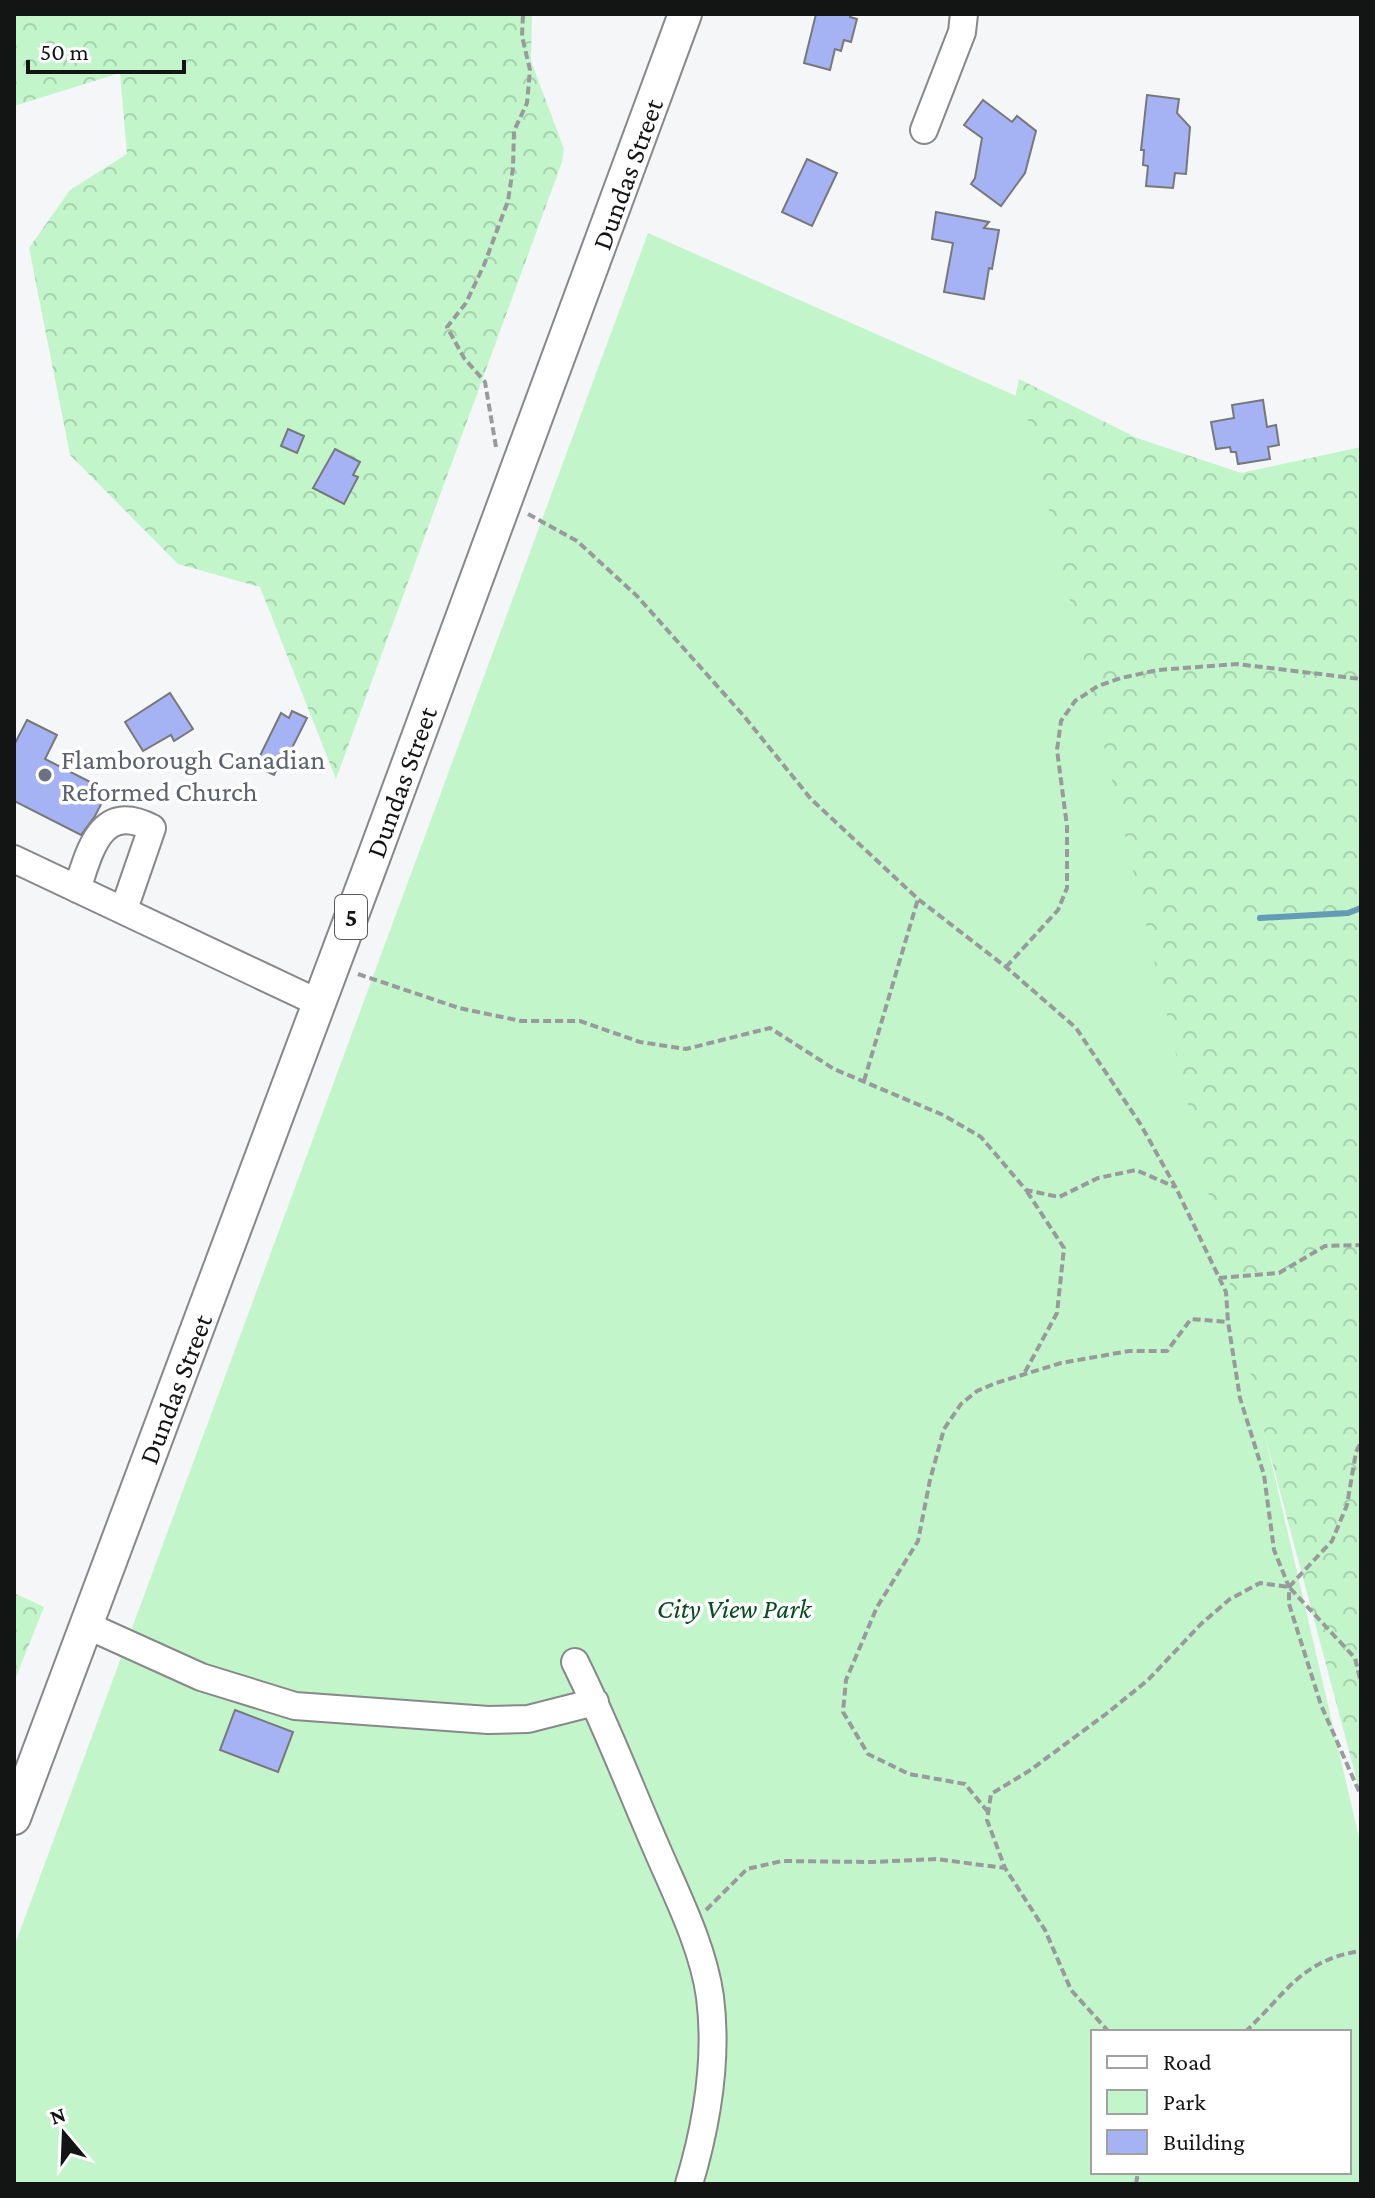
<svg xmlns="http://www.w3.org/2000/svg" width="1375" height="2198" font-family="'Crimson Pro',serif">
<defs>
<pattern id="forest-crowns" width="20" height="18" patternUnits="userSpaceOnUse" patternTransform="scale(2)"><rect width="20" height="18" fill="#c2f5ca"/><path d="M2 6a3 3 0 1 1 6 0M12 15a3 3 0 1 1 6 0" fill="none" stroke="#a6d1ad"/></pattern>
</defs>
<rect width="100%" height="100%" fill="#f5f6f8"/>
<!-- forest -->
<path fill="url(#forest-crowns)" d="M 14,14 L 532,14 L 531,61 L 564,149 L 562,162 L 336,779 L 260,587 L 178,564 L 70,455 L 29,248 L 70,190 L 127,154 L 120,73 L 14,106 Z
M 1019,379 L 1137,438 L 1241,473 L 1361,447 L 1361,1796 L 1245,1360 L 990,522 Z
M 14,1593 L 44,1607 L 14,1682 Z"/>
<!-- park -->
<path fill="#c2f5ca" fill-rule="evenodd" d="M 648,233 L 1023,399 L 1361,1846 L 1361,2184 L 14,2184 L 14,1947 ZM 1093,2032 L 1349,2032 L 1349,2172 L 1093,2172 Z"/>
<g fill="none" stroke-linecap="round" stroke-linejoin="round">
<!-- stream -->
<path stroke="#649bb5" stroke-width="6" d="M 1260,918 L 1348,913 L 1361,908"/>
</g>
<!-- building -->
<path fill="#a5b2f3" stroke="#77787a" stroke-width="2" d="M 816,14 L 851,14 L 850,17 L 857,19 L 851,42 L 844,40 L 841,51 L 835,49 L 830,70 L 804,63 Z
M 1147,95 L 1179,99 L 1177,113 L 1190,127 L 1186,174 L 1175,173 L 1173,188 L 1146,186 L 1148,166 L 1143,165 L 1144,150 L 1141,150 Z
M 983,100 L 1012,122 L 1017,116 L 1036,131 L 1025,173 L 1001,206 L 971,184 L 975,178 L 982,138 L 964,125 Z
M 807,159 L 837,173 L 812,226 L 782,212 Z
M 936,212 L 989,222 L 984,228 L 999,230 L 992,269 L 989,268 L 984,299 L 944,292 L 953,243 L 932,239 Z
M 1263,400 L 1267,427 L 1276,425 L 1279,445 L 1268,447 L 1270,459 L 1238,464 L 1236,452 L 1231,452 L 1230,447 L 1216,449 L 1211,422 L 1234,418 L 1232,405 Z
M 288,429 L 304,436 L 297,453 L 281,446 Z
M 335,449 L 360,462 L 353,475 L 358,477 L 344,504 L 313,488 Z
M 170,693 L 193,729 L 174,741 L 171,735 L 143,751 L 125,722 Z
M 292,711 L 307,718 L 288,756 L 284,754 L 274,775 L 255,766 L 281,713 L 289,718 Z
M 27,720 L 57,735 L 45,759 L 108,791 L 95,816 L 81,835 L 14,801 L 14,745 Z
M 235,1710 L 293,1732 L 278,1772 L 220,1750 Z"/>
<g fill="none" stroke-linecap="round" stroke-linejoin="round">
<!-- minor casing -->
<g stroke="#88888a" stroke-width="30">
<path id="minor" d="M 924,130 L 962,32 L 964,14
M 14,859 L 319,1003
M 77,889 C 90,851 100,801 152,828 L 124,909
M 86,1625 L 201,1677 L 295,1706 L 488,1720 L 528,1719 L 595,1702
M 575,1662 C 605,1722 629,1785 656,1847 C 676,1894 703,1946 710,1997 C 718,2060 707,2124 689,2184"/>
</g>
<!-- major casing -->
<g stroke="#88888a" stroke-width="36">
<path id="major" d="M 14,1818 L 373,859 L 685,14"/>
</g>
<!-- path -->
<path stroke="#999a9b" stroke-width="4" stroke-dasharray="8 4" stroke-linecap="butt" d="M 496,447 L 485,382 L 464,358 L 447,327 L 466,303 L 484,265 L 508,201 L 513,168 L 514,131 L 527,103 L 530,70 L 522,36 L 523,14
M 528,514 L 577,541 L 637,596 L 743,715 L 811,799 L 918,899 L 1006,967 L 1076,1028 L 1141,1125 L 1176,1188 L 1226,1292 L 1228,1322 L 1240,1398 L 1264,1475 L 1274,1550 L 1289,1587 L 1289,1604 L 1321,1705 L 1361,1796
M 1006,967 L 1058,910 L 1067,888 L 1067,826 L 1057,750 L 1061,721 L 1075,701 L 1098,686 L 1121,678 L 1158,670 L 1237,664 L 1361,679
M 358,974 L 459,1008 L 521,1021 L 580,1021 L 640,1042 L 686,1049 L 770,1028 L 834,1069 L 943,1115 L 981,1137 L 1026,1190 L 1059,1197 L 1098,1178 L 1136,1170 L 1175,1187
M 864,1081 L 918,899
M 1219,1278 L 1279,1273 L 1325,1246 L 1361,1245
M 1025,1372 L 1057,1313 L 1064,1248 L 1026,1190
M 1289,1587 L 1332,1541 L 1347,1505 L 1356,1452 L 1361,1442
M 988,1812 L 965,1784 L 909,1774 L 868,1754 L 843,1712 L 846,1680 L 877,1607 L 918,1541 L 930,1480 L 944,1429 L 961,1404 L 977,1391 L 996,1383 L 1061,1363 L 1129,1351 L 1167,1351 L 1191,1319 L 1228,1322
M 706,1910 L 747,1869 L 782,1861 L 873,1862 L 936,1859 L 1005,1868
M 1109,2032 L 1071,1990 L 1045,1930 L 1005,1868 L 987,1820 L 991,1794 L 1029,1771 L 1106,1714 L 1148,1680 L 1201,1624 L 1230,1599 L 1260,1583 L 1289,1587 L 1355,1658 L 1361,1683
M 1245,2032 C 1286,1994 1300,1960 1361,1951
M 1136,2184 L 1138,2172"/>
<!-- minor -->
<use href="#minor" stroke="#fff" stroke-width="26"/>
<!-- major -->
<use href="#major" stroke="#fff" stroke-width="32"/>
</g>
<!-- markers -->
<circle fill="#6b7280" stroke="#fff" stroke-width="3" cx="45" cy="775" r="8"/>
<g text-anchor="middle" stroke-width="7" stroke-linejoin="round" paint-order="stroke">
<!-- shield labels -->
<rect fill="#fff" stroke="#5a5a5a" stroke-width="2" x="335" y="895" width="32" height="44" rx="6"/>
<g font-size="26" font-weight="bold" fill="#131414">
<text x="351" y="926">5</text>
</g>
<!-- street labels -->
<g font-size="28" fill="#131414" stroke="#fff">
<text transform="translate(627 174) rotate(-70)" y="10">Dundas Street</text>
<text transform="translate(401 782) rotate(-70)" y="10">Dundas Street</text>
<text transform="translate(175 1389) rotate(-69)" y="10">Dundas Street</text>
</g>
<!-- worship labels -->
<g font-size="28" fill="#5b616d" stroke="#fff" text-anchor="start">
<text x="61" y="769">Flamborough Canadian<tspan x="61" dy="32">Reformed Church</tspan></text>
</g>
<!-- park labels -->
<g font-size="28" font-style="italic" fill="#064d20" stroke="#fff">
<text x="734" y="1618">City View Park</text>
</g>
</g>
<!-- border -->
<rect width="1375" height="2198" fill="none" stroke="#131414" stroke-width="32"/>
<!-- legend -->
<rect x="1091" y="2030" width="260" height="144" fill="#ffffff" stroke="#a1a1a1" stroke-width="2"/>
<rect x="1107" y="2056" width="40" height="12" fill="#ffffff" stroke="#a1a1a1" stroke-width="2"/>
<text x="1163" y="2070" font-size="24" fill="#131414">Road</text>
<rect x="1107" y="2090" width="40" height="24" fill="#c2f5ca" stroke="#a1a1a1" stroke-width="2"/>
<text x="1163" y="2110" font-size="24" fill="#131414">Park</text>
<rect x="1107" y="2130" width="40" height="24" fill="#a5b2f3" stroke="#a1a1a1" stroke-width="2"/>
<text x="1163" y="2150" font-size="24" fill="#131414">Building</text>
<!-- north arrow -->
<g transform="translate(64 2134) rotate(341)" stroke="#ffffff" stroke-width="6" paint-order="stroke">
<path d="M0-6L14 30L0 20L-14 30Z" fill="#131414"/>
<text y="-12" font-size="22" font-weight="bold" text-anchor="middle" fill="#131414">N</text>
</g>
<!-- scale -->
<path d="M28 60v12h156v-12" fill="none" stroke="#131414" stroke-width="4"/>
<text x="40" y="60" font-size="24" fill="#131414" stroke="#ffffff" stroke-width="6" paint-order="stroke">50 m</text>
</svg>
